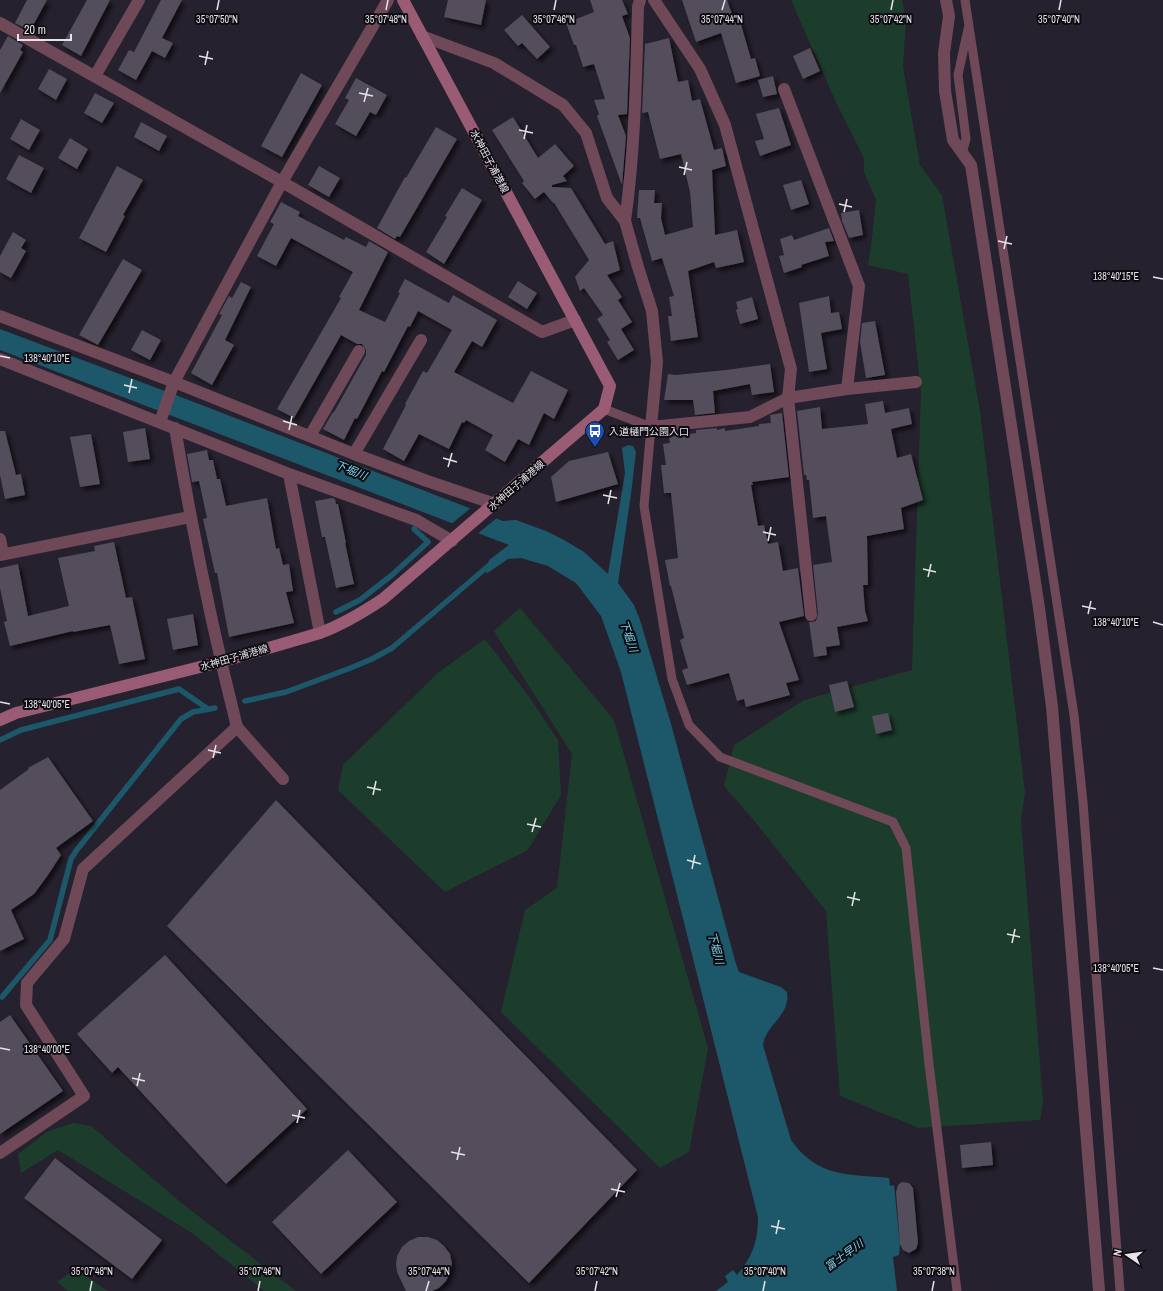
<svg xmlns="http://www.w3.org/2000/svg" width="1163" height="1291" font-family="'Archivo Narrow','Noto Sans JP',sans-serif">
<defs>
<filter id="shadow"><feDropShadow dx="3.5" dy="3.5" stdDeviation="2" flood-color="#0009"/></filter>
</defs>
<rect width="100%" height="100%" fill="#26212e"/>
<!-- green -->
<path fill="#1c3d2c" d="M 791,0 L 902,0 L 906,20 L 903,67 L 920,165 L 942,195 L 980,411 L 1025,793 L 1021,820 L 1043,1102 L 1040,1120 L 919,1128 L 840,1096 L 826,911 L 752,818 L 724,786 L 734,745 L 804,700 L 912,670 L 921,391 L 908,274 L 868,265 L 872,238 L 876,200 L 864,172 L 864,158 L 834,98 Z
M 520,608 L 614,720 L 708,1048 L 689,1152 L 660,1168 L 501,1012 L 525,910 L 557,888 L 572,754 L 494,631 Z
M 485,639 L 530,698 L 558,740 L 561,795 L 528,850 L 445,892 L 338,790 L 343,765 L 439,672 Z
M 74,1123 L 91,1126 L 185,1206 L 296,1291 L 264,1291 L 192,1233 L 58,1150 L 21,1173 L 18,1154 L 48,1131 Z
M 75,1269 L 108,1291 L 68,1291 L 57,1282 Z"/>
<!-- water -->
<path fill="#1c5869" d="M 0,329 L 186,399 L 503,521 L 516,520 L 546,531 L 564,540 L 584,552 L 608,574 L 625,473 L 622,448 L 628,445 L 633,446 L 636,452 L 631,494 L 618,583 L 634,605 L 640,620 L 671,724 L 736,964 L 739,972 L 781,987 L 787,992 C 787,995 788,999 787,1001 C 784,1019 765,1027 763,1045 L 791,1140 C 818,1178 848,1174 889,1178 L 890,1186 L 894,1185 L 900,1244 L 899,1255 L 893,1257 L 897,1291 L 716,1291 L 728,1282 L 725,1276 L 733,1270 L 737,1275 C 753,1256 758,1241 758,1217 L 621,672 L 601,616 L 576,583 L 548,566 L 521,558 L 508,559 L 486,574 L 489,560 L 509,545 L 0,350 Z"/>
<!-- pier -->
<path fill="#26212e" d="M 472,507 L 498,517 L 476,535 L 450,525 Z"/>
<g fill="none" stroke-linecap="round" stroke-linejoin="round">
<!-- stream -->
<path stroke="#1c5869" stroke-width="5.5" d="M 336,612 L 360,600 L 392,575 L 428,542 L 414,529
M 245,701 L 286,692 L 348,669 L 372,659 L 392,648 L 493,562
M 0,740 L 21,730 L 179,689 L 208,709
M 2,997 L 50,940 L 71,859 L 76,851 L 181,719 L 193,712 L 215,708"/>
</g>
<!-- building -->
<path fill="#524d5b" filter="url(#shadow)" d="M 27,0 L 47,0 L 30,31 L 15,23 Z
M 87,0 L 110,0 L 81,56 L 62,45 Z
M 161,0 L 182,0 L 162,38 L 173,43 L 165,58 L 152,51 L 136,80 L 118,70 L 129,50 L 134,52 Z
M 448,0 L 486,0 L 481,25 L 444,17 Z
M 590,0 L 622,0 L 628,14 L 622,16 L 630,38 L 627,114 L 618,115 L 626,136 L 622,185 L 597,116 L 599,114 L 594,100 L 605,99 L 594,64 L 583,67 L 576,45 L 574,45 L 566,23 L 594,12 Z
M 682,0 L 727,0 L 735,22 L 740,21 L 751,59 L 755,58 L 760,76 L 736,83 L 721,33 L 696,42 Z
M 522,15 L 550,47 L 537,59 L 522,43 L 518,46 L 504,30 Z
M 8,36 L 23,45 L 20,50 L 23,52 L 0,93 L 0,50 Z
M 669,38 L 678,82 L 688,80 L 692,101 L 700,99 L 714,150 L 722,148 L 726,166 L 712,170 L 715,235 L 737,230 L 744,262 L 716,268 L 714,262 L 688,271 L 698,337 L 671,341 L 668,316 L 672,316 L 669,297 L 674,296 L 662,258 L 652,261 L 640,218 L 637,218 L 639,190 L 655,190 L 654,203 L 662,203 L 661,218 L 665,235 L 693,227 L 690,192 L 681,154 L 660,159 L 648,112 L 642,113 L 645,44 Z
M 810,48 L 820,71 L 803,79 L 793,56 Z
M 49,69 L 67,79 L 56,100 L 38,89 Z
M 301,73 L 322,85 L 282,157 L 261,146 Z
M 773,76 L 777,94 L 763,97 L 758,80 Z
M 356,78 L 387,95 L 376,115 L 370,112 L 356,136 L 335,124 L 349,100 L 345,98 Z
M 95,93 L 114,103 L 102,123 L 84,113 Z
M 779,108 L 791,145 L 760,156 L 755,141 L 764,139 L 756,114 Z
M 513,117 L 538,158 L 555,144 L 574,166 L 563,176 L 567,181 L 552,185 L 552,187 L 571,188 L 605,244 L 613,241 L 620,270 L 607,275 L 622,297 L 618,300 L 632,322 L 621,329 L 634,350 L 618,360 L 607,342 L 610,340 L 597,319 L 603,315 L 584,288 L 580,291 L 575,277 L 589,260 L 553,201 L 554,204 L 544,192 L 535,199 L 522,183 L 524,181 L 492,130 Z
M 21,119 L 40,130 L 29,150 L 10,139 Z
M 141,122 L 167,136 L 159,151 L 134,137 Z
M 436,127 L 457,139 L 400,237 L 397,236 L 395,239 L 377,228 L 405,177 L 406,178 Z
M 70,138 L 88,149 L 77,169 L 58,158 Z
M 19,155 L 44,168 L 31,193 L 6,179 Z
M 117,166 L 143,180 L 123,215 L 125,216 L 106,252 L 79,238 Z
M 319,166 L 340,178 L 329,197 L 308,185 Z
M 801,180 L 809,204 L 791,210 L 783,185 Z
M 462,188 L 482,200 L 444,264 L 426,252 L 447,217 L 445,216 Z
M 281,202 L 300,212 L 298,216 L 344,240 L 346,237 L 366,247 L 369,241 L 388,252 L 359,310 L 385,322 L 400,293 L 398,292 L 405,279 L 449,303 L 453,295 L 497,320 L 482,347 L 472,341 L 454,372 L 513,403 L 531,371 L 568,390 L 554,419 L 544,413 L 529,445 L 518,439 L 505,462 L 485,450 L 493,435 L 466,420 L 464,423 L 462,422 L 449,449 L 419,434 L 404,461 L 383,449 L 406,405 L 405,404 L 423,371 L 427,373 L 452,330 L 418,311 L 410,327 L 408,326 L 384,372 L 382,371 L 357,419 L 355,418 L 344,440 L 323,429 L 333,412 L 334,412 L 366,355 L 366,350 L 362,344 L 357,344 L 341,335 L 294,418 L 277,409 L 341,298 L 339,297 L 353,272 L 291,238 L 276,266 L 257,256 L 274,224 L 270,222 Z
M 859,210 L 863,235 L 849,238 L 842,221 L 841,213 Z
M 829,228 L 834,241 L 825,242 L 829,256 L 801,265 L 802,267 L 784,273 L 779,256 L 784,255 L 780,239 L 792,235 L 794,240 Z
M 13,232 L 26,240 L 21,248 L 26,251 L 11,278 L 0,272 L 0,256 Z
M 123,259 L 142,270 L 98,345 L 79,335 Z
M 518,281 L 537,293 L 527,309 L 508,297 Z
M 241,282 L 251,287 L 225,340 L 234,345 L 212,385 L 191,373 L 222,315 L 219,314 L 229,296 L 232,298 Z
M 829,296 L 831,313 L 839,312 L 842,329 L 821,333 L 827,369 L 809,372 L 799,303 Z
M 752,297 L 758,319 L 740,324 L 736,310 L 738,309 L 736,302 Z
M 875,321 L 885,375 L 866,378 L 860,342 L 862,323 Z
M 142,330 L 161,340 L 150,360 L 131,350 Z
M 770,364 L 774,392 L 752,395 L 750,384 L 713,391 L 715,413 L 695,415 L 693,400 L 664,400 L 668,374 L 676,375 L 726,370 Z
M 883,401 L 885,413 L 909,408 L 912,424 L 891,429 L 897,458 L 911,454 L 923,500 L 901,508 L 904,529 L 867,536 L 868,585 L 863,585 L 865,611 L 868,621 L 837,627 L 840,645 L 826,647 L 827,655 L 814,657 L 809,622 L 812,622 L 816,621 L 818,614 L 813,565 L 832,562 L 826,516 L 813,518 L 809,480 L 807,480 L 806,475 L 804,475 L 797,411 L 820,407 L 822,429 L 868,424 L 865,404 Z
M 782,413 L 789,477 L 752,482 L 753,485 L 751,485 L 758,526 L 764,525 L 768,544 L 778,542 L 783,571 L 798,568 L 804,616 L 779,622 L 799,680 L 786,683 L 790,695 L 746,707 L 744,699 L 737,701 L 729,673 L 687,685 L 682,670 L 688,668 L 680,640 L 684,638 L 671,586 L 670,586 L 665,560 L 678,558 L 671,493 L 664,493 L 661,465 L 666,465 L 663,444 L 670,443 L 669,437 L 696,433 L 696,430 L 717,428 L 717,430 L 725,428 L 725,431 L 759,426 L 759,424 L 771,423 L 770,415 Z
M 145,428 L 150,459 L 128,462 L 123,432 Z
M 0,431 L 5,431 L 16,475 L 21,474 L 25,495 L 5,499 L 0,475 Z
M 91,434 L 100,484 L 80,487 L 70,437 Z
M 207,450 L 209,460 L 213,460 L 217,479 L 220,479 L 226,506 L 267,498 L 276,549 L 279,548 L 283,565 L 289,564 L 293,591 L 286,592 L 294,623 L 229,637 L 217,573 L 215,573 L 203,519 L 207,518 L 199,481 L 192,482 L 187,454 Z
M 608,452 L 618,484 L 556,502 L 551,477 L 569,461 Z
M 332,498 L 335,499 L 336,504 L 338,504 L 346,543 L 345,543 L 354,584 L 336,588 L 325,537 L 322,537 L 315,501 Z
M 114,542 L 126,598 L 132,597 L 145,659 L 119,664 L 110,625 L 73,632 L 73,631 L 10,646 L 4,622 L 7,621 L 0,588 L 0,568 L 18,564 L 28,616 L 69,606 L 58,558 L 95,551 L 94,546 Z
M 193,614 L 198,645 L 173,650 L 167,619 Z
M 847,681 L 854,707 L 835,712 L 829,685 Z
M 888,713 L 892,730 L 876,734 L 872,716 Z
M 48,757 L 93,821 L 56,848 L 61,855 L 48,875 L 34,894 L 11,910 L 24,939 L 0,951 L 0,790 L 29,769 L 28,768 Z
M 276,800 L 637,1170 L 529,1283 L 167,926 Z
M 165,955 L 307,1109 L 226,1184 L 118,1067 L 112,1073 L 77,1034 Z
M 10,1015 L 63,1091 L 0,1134 L 0,1022 Z
M 991,1142 L 993,1165 L 962,1168 L 960,1145 Z
M 348,1150 L 397,1202 L 321,1274 L 272,1222 Z
M 55,1158 L 162,1240 L 132,1279 L 24,1198 Z
M 902,1182 L 909,1183 L 913,1188 L 918,1243 L 916,1249 L 909,1253 L 903,1250 L 900,1244 L 896,1192 L 898,1185 Z
M 418,1237 L 428,1237 L 437,1240 L 444,1246 L 450,1254 L 452,1263 L 450,1273 L 446,1281 L 439,1288 L 432,1291 L 406,1291 L 397,1272 L 396,1264 L 397,1256 L 402,1247 L 409,1241 Z"/>
<g fill="none" stroke-linecap="round" stroke-linejoin="round">
<!-- service -->
<path stroke="#6f4958" stroke-width="9" d="M 965,0 L 1074,715 L 1083,802 L 1120,1291
M 962,153 L 966,139 L 958,75 L 968,29
M 604,409 L 651,427 L 644,506 L 672,679 L 689,725 L 720,757 L 893,822 L 906,848 L 929,1064 L 957,1291"/>
<!-- minor -->
<path stroke="#6f4958" stroke-width="12" d="M 654,0 L 700,69 L 725,125 L 791,369 L 788,398 L 811,615
M 946,0 L 949,16 L 944,53 L 945,91 L 953,140 L 971,165 L 1039,608 L 1052,707 L 1099,1291
M 0,23 L 282,182 L 542,332 L 575,320
M 422,36 L 494,63 L 563,105 L 586,133 L 607,198 L 625,221 L 638,267 L 652,311 L 657,362 L 651,427 L 750,417 L 788,398 L 847,389 L 916,382
M 95,76 L 139,0
M 784,89 L 859,286 L 847,389
M 625,221 C 635,150 636,79 638,7 L 640,0
M 0,316 L 174,382 L 354,454 L 427,481 L 495,504
M 0,359 L 289,474 L 416,520 L 452,541
M 160,422 L 174,382 L 282,182 L 388,0
M 310,436 L 359,351
M 354,454 L 421,340
M 289,474 L 320,633
M 0,539 L 3,554
M 0,555 L 190,517
M 237,727 L 283,779
M 0,1153 L 84,1096 L 26,1005 L 27,983 L 64,939 L 83,869 L 237,727 C 212,628 192,529 175,428"/>
<!-- secondary -->
<path stroke="#995c74" stroke-width="12" d="M 0,720 L 16,713 L 220,662 L 320,633 C 344,624 362,613 383,599 L 604,409 L 610,386 L 403,0"/>
</g>
<!-- ticks -->
<path fill="none" stroke="#e6e3eb" stroke-width="1.5" d="M 217,10 L 219,0M 386,10 L 388,0M 554,10 L 556,0M 722,10 L 725,0M 891,10 L 893,0M 1059,10 L 1061,0M 199,56 L 213,59M 205,65 L 208,51M 359,93 L 373,96M 364,102 L 368,88M 519,130 L 533,133M 524,139 L 527,125M 679,167 L 692,170M 684,175 L 687,162M 839,204 L 852,207M 844,212 L 847,199M 998,241 L 1012,244M 1004,249 L 1007,236M 1153,277 L 1163,279M 0,356 L 10,358M 124,385 L 137,388M 129,393 L 132,379M 283,421 L 297,425M 289,430 L 292,416M 443,458 L 457,462M 448,467 L 452,453M 603,495 L 617,498M 608,504 L 611,490M 763,532 L 776,535M 768,541 L 771,527M 923,569 L 936,572M 928,577 L 931,564M 1082,606 L 1096,609M 1088,614 L 1091,601M 1153,622 L 1163,625M 0,702 L 10,704M 208,750 L 221,753M 213,758 L 216,745M 367,787 L 381,790M 373,795 L 376,781M 527,824 L 541,827M 532,832 L 536,818M 687,860 L 701,864M 692,869 L 695,855M 847,897 L 860,900M 852,906 L 855,892M 1007,934 L 1020,937M 1012,943 L 1015,929M 1153,968 L 1163,970M 0,1048 L 10,1050M 132,1078 L 145,1081M 137,1086 L 140,1073M 292,1115 L 305,1118M 297,1123 L 300,1110M 451,1152 L 465,1155M 457,1160 L 460,1147M 611,1189 L 625,1192M 616,1197 L 620,1183M 771,1226 L 785,1229M 776,1234 L 779,1220M 90,1291 L 92,1281M 258,1291 L 260,1281M 426,1291 L 429,1281M 595,1291 L 597,1281M 763,1291 L 765,1281M 932,1291 L 934,1281"/>
<!-- icons -->
<defs>
<g id="bus-pin" transform="scale(1)"><path d="M0 17L-7.5 6A9.5 9.5 0 1 1 7.5 6Z" fill="#1a4fb4" stroke="#0e0c11"/><path d="M-5-6H5V4H4V6H2V4H-2V6H-4V4H-5ZM-3.5-4V0h7V-4ZM-3.5 1.2v1.5H-2V1.2ZM2 1.2v1.5H3.5V1.2Z" fill="#fff"/></g>
</defs>
<g fill-rule="evenodd">
<use href="#bus-pin" x="595" y="431"/>
</g>
<g text-anchor="middle" stroke-width="4" stroke-linejoin="round" paint-order="stroke">
<!-- street labels -->
<g font-size="10" fill="#e6e3eb" stroke="#0e0c11">
<text transform="translate(490 161) rotate(62)" y="4">水神田子浦港線</text>
<text transform="translate(516 485) rotate(-41)" y="4">水神田子浦港線</text>
<text transform="translate(234 657) rotate(-16)" y="4">水神田子浦港線</text>
</g>
<!-- poi labels -->
<g font-size="10" fill="#e6e3eb" stroke="#0e0c11" text-anchor="start">
<text x="609" y="435">入道樋門公園入口</text>
</g>
<!-- water labels -->
<g font-size="11" font-style="italic" fill="#78d4f0" stroke="#0e0c11">
<text transform="translate(351 470) rotate(22)" y="4">下堀川</text>
<text transform="translate(629 636) rotate(71)" y="4">下堀川</text>
<text transform="translate(716 948) rotate(75)" y="4">下堀川</text>
<text transform="translate(844 1255) rotate(-36)" y="4">富士早川</text>
</g>
</g>
<g font-size="10" text-anchor="middle" fill="#e6e3eb" stroke="#0e0c11" stroke-width="4" stroke-linejoin="round" paint-order="stroke">
<text x="217" y="23">35°07'50"N</text>
<text x="386" y="23">35°07'48"N</text>
<text x="554" y="23">35°07'46"N</text>
<text x="722" y="23">35°07'44"N</text>
<text x="891" y="23">35°07'42"N</text>
<text x="1059" y="23">35°07'40"N</text>
<text x="1116" y="280">138°40'15"E</text>
<text x="47" y="362">138°40'10"E</text>
<text x="1116" y="626">138°40'10"E</text>
<text x="47" y="708">138°40'05"E</text>
<text x="1116" y="972">138°40'05"E</text>
<text x="47" y="1053">138°40'00"E</text>
<text x="92" y="1275">35°07'48"N</text>
<text x="260" y="1275">35°07'46"N</text>
<text x="429" y="1275">35°07'44"N</text>
<text x="597" y="1275">35°07'42"N</text>
<text x="765" y="1275">35°07'40"N</text>
<text x="934" y="1275">35°07'38"N</text>
</g>
<!-- north arrow -->
<g transform="translate(1127 1255) rotate(283)" stroke="#0e0c11" stroke-width="3" paint-order="stroke">
<path d="M0-3L7 15L0 10L-7 15Z" fill="#e6e3eb"/>
<text y="-6" font-size="11" font-weight="bold" text-anchor="middle" fill="#e6e3eb">N</text>
</g>
<!-- scale -->
<path d="M18 34v6h53v-6" fill="none" stroke="#e6e3eb" stroke-width="2"/>
<text x="24" y="34" font-size="12" fill="#e6e3eb" stroke="#0e0c11" stroke-width="3" paint-order="stroke">20 m</text>
</svg>
